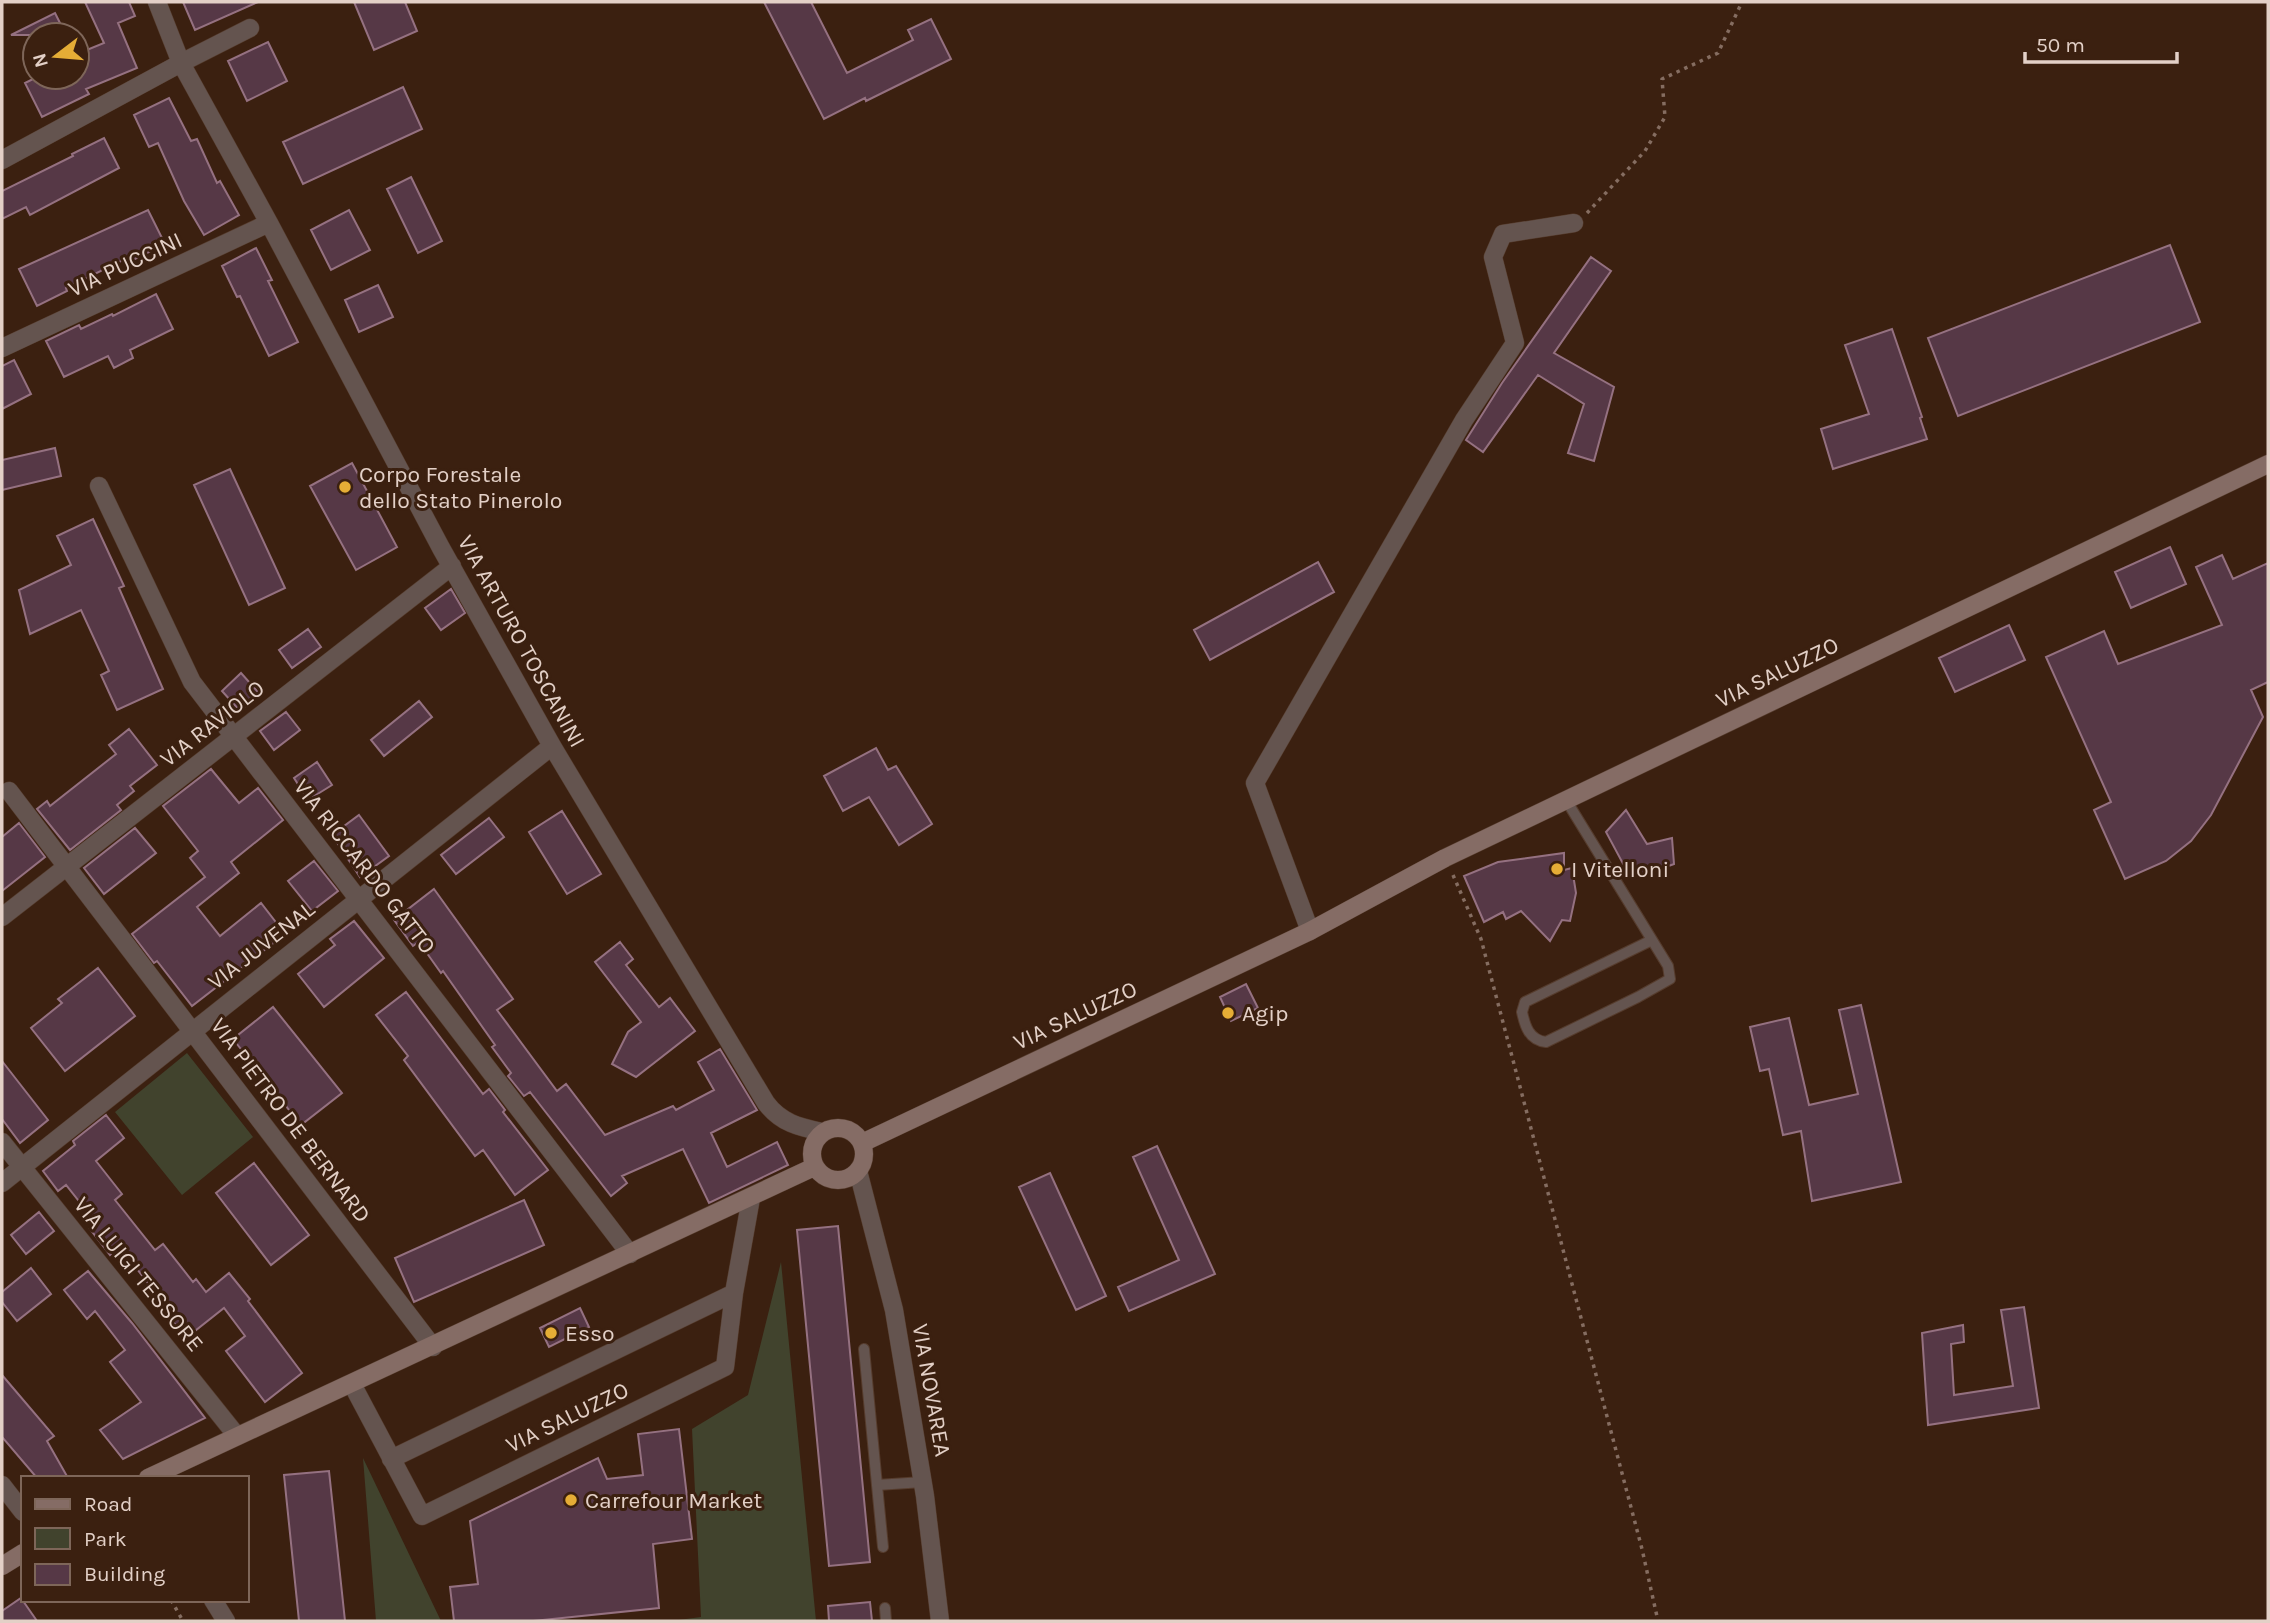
<svg xmlns="http://www.w3.org/2000/svg" width="2270" height="1623" font-family="Karla,sans-serif">
<rect width="100%" height="100%" fill="#3b2010"/>
<!-- green -->
<path fill="#41432d" d="M 187,1053 L 253,1137 L 182,1195 L 115,1112 Z
M 781,1262 L 816,1621 L 671,1621 L 701,1617 L 692,1429 L 748,1395 Z
M 363,1458 L 441,1621 L 376,1621 Z"/>
<!-- building -->
<path fill="#563846" stroke="#957181" stroke-width="2" d="M 85,2 L 129,2 L 135,16 L 118,23 L 137,68 L 86,89 L 89,94 L 42,117 L 25,83 L 37,77 L 77,77 L 77,54 L 104,43 Z
M 183,2 L 258,2 L 195,30 Z
M 354,2 L 405,2 L 417,31 L 374,50 Z
M 764,2 L 811,2 L 847,73 L 913,40 L 908,30 L 931,19 L 951,59 L 866,101 L 865,98 L 824,119 Z
M 55,13 L 66,35 L 11,35 Z
M 268,42 L 287,81 L 247,101 L 228,61 Z
M 403,87 L 422,129 L 303,184 L 283,142 Z
M 169,98 L 191,141 L 197,139 L 217,183 L 220,181 L 239,215 L 204,235 L 184,201 L 158,143 L 149,147 L 134,115 Z
M 104,138 L 119,168 L 30,215 L 26,207 L 2,219 L 2,191 L 73,156 L 72,154 Z
M 411,177 L 442,241 L 418,253 L 387,189 Z
M 148,210 L 165,244 L 129,262 L 127,258 L 66,288 L 67,291 L 37,306 L 19,269 Z
M 349,210 L 370,250 L 331,270 L 311,230 Z
M 2170,245 L 2200,322 L 1958,416 L 1928,338 Z
M 256,248 L 272,280 L 268,281 L 298,342 L 269,356 L 240,296 L 237,297 L 222,266 Z
M 1591,257 L 1611,271 L 1554,353 L 1614,387 L 1594,461 L 1568,453 L 1584,404 L 1538,375 L 1483,452 L 1466,440 L 1502,383 Z
M 378,285 L 393,317 L 359,332 L 345,300 Z
M 156,294 L 173,329 L 130,350 L 133,358 L 114,368 L 108,356 L 64,377 L 46,341 L 79,325 L 81,329 L 112,314 L 113,316 Z
M 1892,329 L 1922,417 L 1920,418 L 1927,439 L 1833,469 L 1821,429 L 1869,414 L 1845,345 Z
M 14,360 L 31,394 L 2,409 L 2,366 Z
M 55,448 L 61,476 L 2,490 L 2,460 Z
M 352,463 L 397,547 L 356,570 L 310,486 Z
M 230,469 L 285,588 L 249,605 L 194,485 Z
M 93,519 L 124,586 L 119,588 L 163,689 L 117,710 L 101,675 L 109,671 L 81,610 L 30,634 L 19,590 L 71,565 L 57,536 Z
M 2170,547 L 2186,584 L 2131,608 L 2115,572 Z
M 2222,555 L 2233,579 L 2268,563 L 2268,682 L 2251,690 L 2263,717 L 2211,815 L 2191,841 L 2166,861 L 2125,879 L 2094,810 L 2111,802 L 2046,657 L 2104,631 L 2118,664 L 2222,625 L 2196,567 Z
M 1318,562 L 1334,592 L 1210,660 L 1194,630 Z
M 451,589 L 465,613 L 441,630 L 425,608 Z
M 2009,625 L 2025,660 L 1955,692 L 1939,658 Z
M 308,629 L 321,647 L 292,668 L 279,650 Z
M 241,673 L 259,693 L 240,711 L 222,691 Z
M 419,701 L 432,717 L 384,756 L 371,740 Z
M 286,712 L 300,730 L 274,750 L 260,731 Z
M 129,729 L 157,765 L 130,786 L 134,791 L 117,805 L 121,810 L 70,850 L 37,809 L 47,801 L 50,806 L 116,754 L 109,745 Z
M 876,748 L 888,770 L 896,766 L 932,824 L 899,845 L 869,797 L 843,811 L 824,776 Z
M 317,762 L 332,785 L 308,800 L 294,778 Z
M 211,769 L 239,803 L 258,788 L 283,820 L 231,862 L 239,873 L 197,907 L 220,936 L 261,903 L 285,934 L 192,1006 L 157,961 L 154,963 L 132,934 L 205,877 L 190,858 L 198,851 L 163,806 Z
M 1626,810 L 1647,844 L 1672,838 L 1674,864 L 1639,877 L 1628,873 L 1606,832 Z
M 562,811 L 601,874 L 567,894 L 529,832 Z
M 359,815 L 389,856 L 360,877 L 332,835 Z
M 489,818 L 504,837 L 456,874 L 441,855 Z
M 19,823 L 45,857 L 2,891 L 2,837 Z
M 135,828 L 156,853 L 104,894 L 84,868 Z
M 1564,853 L 1564,870 L 1572,868 L 1576,893 L 1570,921 L 1562,920 L 1550,941 L 1521,911 L 1506,919 L 1503,912 L 1484,922 L 1464,876 L 1498,862 Z
M 314,861 L 338,891 L 312,911 L 288,881 Z
M 434,889 L 513,999 L 497,1010 L 557,1091 L 566,1084 L 605,1135 L 673,1106 L 676,1110 L 714,1090 L 698,1062 L 720,1049 L 757,1110 L 711,1133 L 727,1167 L 777,1142 L 788,1165 L 709,1203 L 683,1149 L 622,1176 L 627,1183 L 611,1196 L 530,1092 L 524,1096 L 508,1076 L 511,1073 L 492,1047 L 495,1045 L 443,971 L 441,973 L 419,942 L 413,946 L 394,920 Z
M 354,921 L 384,958 L 324,1007 L 298,974 L 335,945 L 330,939 Z
M 620,942 L 633,959 L 626,965 L 659,1007 L 670,998 L 695,1031 L 636,1077 L 612,1064 L 628,1032 L 641,1022 L 595,962 Z
M 98,968 L 135,1016 L 65,1071 L 31,1028 L 62,1003 L 58,999 Z
M 1246,984 L 1258,1008 L 1231,1021 L 1220,997 Z
M 406,992 L 483,1094 L 489,1089 L 505,1110 L 503,1112 L 548,1170 L 515,1195 L 483,1150 L 475,1156 L 404,1060 L 408,1056 L 376,1015 Z
M 1861,1005 L 1901,1182 L 1812,1201 L 1801,1131 L 1783,1135 L 1769,1069 L 1760,1071 L 1750,1027 L 1789,1018 L 1809,1105 L 1858,1094 L 1839,1010 Z
M 273,1007 L 342,1093 L 301,1125 L 233,1039 Z
M 2,1061 L 48,1120 L 20,1143 L 2,1119 Z
M 106,1115 L 124,1138 L 96,1161 L 122,1194 L 115,1200 L 155,1250 L 163,1244 L 193,1282 L 196,1279 L 206,1292 L 229,1273 L 250,1299 L 248,1301 L 302,1373 L 265,1402 L 226,1351 L 245,1336 L 224,1308 L 186,1338 L 161,1307 L 164,1304 L 120,1247 L 110,1255 L 90,1229 L 97,1224 L 66,1185 L 58,1191 L 43,1171 L 75,1145 L 73,1141 Z
M 1157,1146 L 1215,1274 L 1129,1311 L 1118,1287 L 1179,1260 L 1133,1157 Z
M 254,1163 L 309,1235 L 271,1265 L 216,1193 Z
M 1050,1173 L 1106,1296 L 1076,1310 L 1019,1187 Z
M 524,1200 L 544,1245 L 414,1302 L 395,1258 Z
M 39,1212 L 54,1231 L 26,1254 L 11,1235 Z
M 838,1226 L 870,1562 L 829,1566 L 797,1230 Z
M 31,1268 L 51,1294 L 17,1321 L 2,1302 L 2,1292 Z
M 88,1271 L 132,1323 L 205,1418 L 123,1459 L 100,1430 L 141,1402 L 110,1362 L 125,1350 L 95,1311 L 87,1319 L 64,1290 Z
M 2024,1307 L 2039,1408 L 1928,1425 L 1922,1333 L 1963,1325 L 1964,1342 L 1951,1344 L 1954,1395 L 2013,1386 L 2001,1310 Z
M 580,1308 L 589,1327 L 549,1347 L 540,1328 Z
M 2,1375 L 54,1436 L 47,1441 L 68,1478 L 37,1478 L 2,1437 Z
M 679,1429 L 692,1539 L 653,1544 L 659,1608 L 533,1621 L 454,1621 L 450,1587 L 478,1584 L 470,1521 L 598,1458 L 607,1479 L 643,1475 L 638,1434 Z
M 329,1471 L 345,1621 L 299,1621 L 284,1475 Z
M 21,1598 L 37,1621 L 2,1621 L 2,1611 Z
M 870,1602 L 872,1621 L 829,1621 L 828,1606 Z"/>
<g fill="none" stroke-linecap="round" stroke-linejoin="round">
<!-- service casing -->
<g stroke="#563c2d" stroke-width="12">
<path id="service" d="M 1566,800 L 1668,966 L 1670,979 L 1638,997 L 1546,1042 C 1529,1040 1525,1026 1522,1012 L 1525,1002 L 1652,940
M 864,1349 L 877,1485
M 883,1547 L 877,1485 L 923,1482
M 885,1608 L 886,1621"/>
</g>
<!-- minor casing -->
<g stroke="#563c2d" stroke-width="19">
<path id="minor" d="M 157,2 L 181,63 L 269,223 L 441,548 L 552,746 L 766,1103 C 781,1123 799,1127 822,1132
M 2,160 L 181,63 L 250,28
M 2,348 L 269,223
M 99,486 L 192,682 L 630,1254
M 9,791 L 433,1347
M 2,917 L 452,566
M 1310,931 L 1255,783 L 1464,420 L 1515,343 L 1493,257 L 1503,234 L 1574,223
M 2,1142 L 237,1436
M 858,1171 L 894,1310 L 925,1496 L 940,1621
M 2,1183 L 552,746
M 352,1384 L 422,1516 L 725,1367 L 734,1293 L 751,1198
M 391,1459 L 734,1293
M 2,1485 L 23,1512
M 213,1600 L 226,1621"/>
</g>
<!-- secondary casing -->
<g stroke="#563c2d" stroke-width="19">
<path id="secondary" d="M812 1154a26 26 0 1 1 52 0a26 26 0 1 1-52 0Z
M 862,1143 L 1310,931 L 1445,858 L 2268,464
M 148,1478 L 814,1167
M 2,1566 L 23,1553"/>
</g>
<!-- path -->
<path stroke="#856d61" stroke-width="3.5" stroke-dasharray="3.5 5" stroke-linecap="butt" d="M 1587,213 L 1645,151 L 1665,117 L 1662,79 L 1718,53 L 1742,2
M 1453,875 L 1481,939 L 1642,1549 L 1658,1621
M 171,1600 L 183,1621"/>
<!-- service -->
<use href="#service" stroke="#64544f" stroke-width="10"/>
<!-- minor -->
<use href="#minor" stroke="#64544f" stroke-width="18"/>
<!-- secondary -->
<use href="#secondary" stroke="#856c65" stroke-width="18"/>
</g>
<!-- markers -->
<g fill="#e5ad36" stroke="#3b2010" stroke-width="2.5">
<circle cx="345" cy="487" r="7"/>
<circle cx="1557" cy="869" r="7"/>
<circle cx="1228" cy="1013" r="7"/>
<circle cx="551" cy="1333" r="7"/>
<circle cx="571" cy="1500" r="7"/>
</g>
<g text-anchor="middle" stroke-width="6" stroke-linejoin="round" paint-order="stroke">
<!-- street labels -->
<g font-size="23" fill="#e3d0c7" stroke="#3b2010">
<text transform="translate(125 264) rotate(-25)" y="8">VIA PUCCINI</text>
<text transform="translate(522 641) rotate(61)" y="8">VIA ARTURO TOSCANINI</text>
<text transform="translate(1777 672) rotate(-26)" y="8">VIA SALUZZO</text>
<text transform="translate(212 723) rotate(-38)" y="8">VIA RAVIOLO</text>
<text transform="translate(365 866) rotate(52)" y="8">VIA RICCARDO GATTO</text>
<text transform="translate(261 945) rotate(-38)" y="8">VIA JUVENAL</text>
<text transform="translate(1075 1015) rotate(-25)" y="8">VIA SALUZZO</text>
<text transform="translate(291 1120) rotate(53)" y="8">VIA PIETRO DE BERNARD</text>
<text transform="translate(139 1274) rotate(51)" y="8">VIA LUIGI TESSORE</text>
<text transform="translate(932 1390) rotate(80)" y="8">VIA NOVAREA</text>
<text transform="translate(567 1417) rotate(-26)" y="8">VIA SALUZZO</text>
</g>
<!-- poi labels -->
<g font-size="23" fill="#e3d0c7" stroke="#3b2010" text-anchor="start">
<text x="359" y="482">Corpo Forestale<tspan x="359" dy="26">dello Stato Pinerolo</tspan></text>
<text x="1571" y="877">I Vitelloni</text>
<text x="1242" y="1021">Agip</text>
<text x="565" y="1341">Esso</text>
<text x="585" y="1508">Carrefour Market</text>
</g>
</g>
<!-- border -->
<rect width="2270" height="1623" fill="none" stroke="#e3d0c7" stroke-width="7"/>
<!-- legend -->
<rect x="21" y="1476" width="228" height="126" fill="#3b2010" stroke="#7e6659" stroke-width="2"/>
<rect x="35" y="1499" width="35" height="10" fill="#856c65" stroke="#7e6659" stroke-width="2"/>
<text x="84" y="1511" font-size="21" fill="#e3d0c7">Road</text>
<rect x="35" y="1528" width="35" height="21" fill="#41432d" stroke="#7e6659" stroke-width="2"/>
<text x="84" y="1546" font-size="21" fill="#e3d0c7">Park</text>
<rect x="35" y="1564" width="35" height="21" fill="#563846" stroke="#7e6659" stroke-width="2"/>
<text x="84" y="1581" font-size="21" fill="#e3d0c7">Building</text>
<!-- north arrow -->
<g transform="translate(56 56) rotate(254)"><circle r="33" fill="#3b2010" stroke="#7e6659" stroke-width="2"/>
<path d="M0-5L12 26L0 18L-12 26Z" fill="#e5ad36"/>
<text y="-10" font-size="19" font-weight="bold" text-anchor="middle" fill="#e3d0c7">N</text>
</g>
<!-- scale -->
<path d="M2025 52v10h152v-10" fill="none" stroke="#e3d0c7" stroke-width="3.5"/>
<text x="2036" y="52" font-size="21" fill="#e3d0c7" stroke="#3b2010" stroke-width="5" paint-order="stroke">50 m</text>
</svg>
